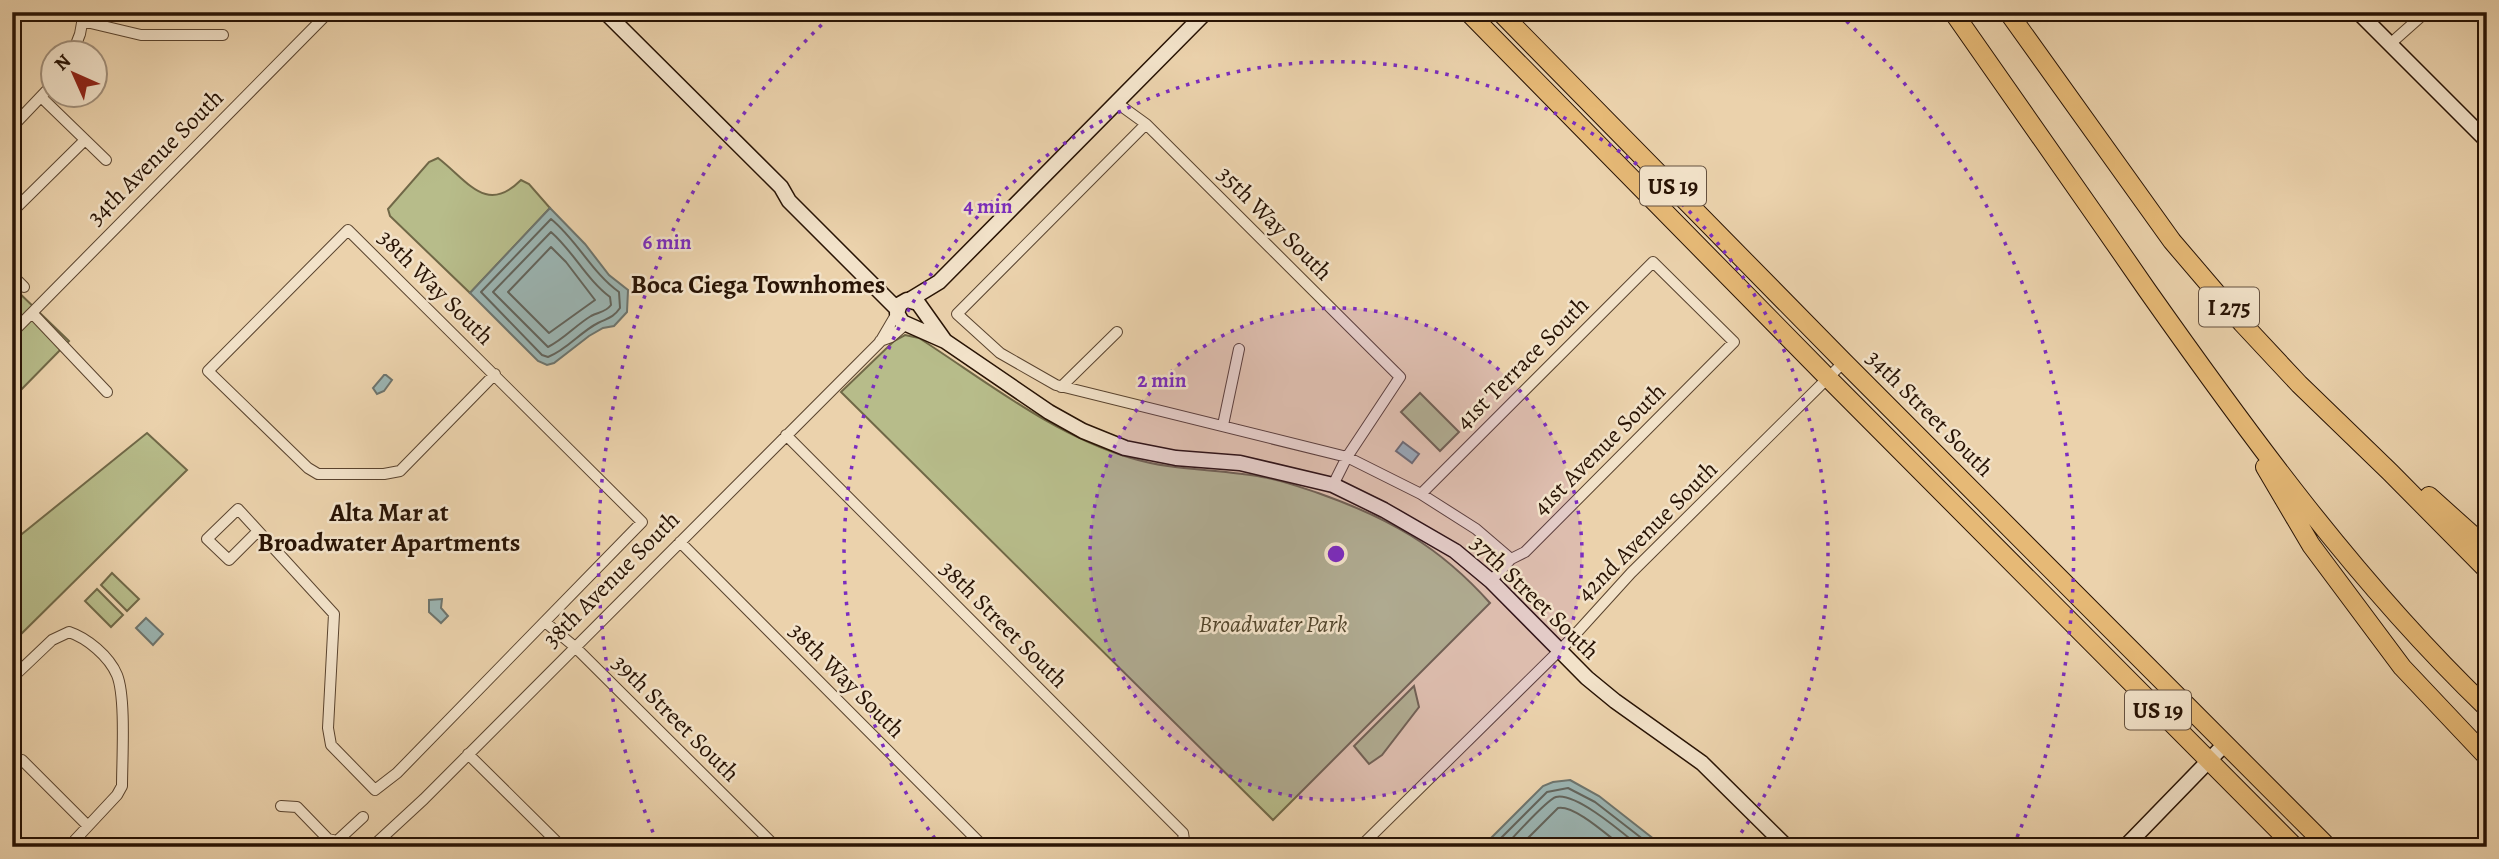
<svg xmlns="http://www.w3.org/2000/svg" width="2499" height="859" font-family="Alegreya,serif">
<rect width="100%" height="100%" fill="#ebd2ac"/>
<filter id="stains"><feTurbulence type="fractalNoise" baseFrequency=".00286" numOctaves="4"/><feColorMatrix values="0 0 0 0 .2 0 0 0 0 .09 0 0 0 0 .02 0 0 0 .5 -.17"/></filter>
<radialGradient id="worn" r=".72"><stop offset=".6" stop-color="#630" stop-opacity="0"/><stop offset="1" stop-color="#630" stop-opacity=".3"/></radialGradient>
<!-- green -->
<path fill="#b7bc8a" stroke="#706847" stroke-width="2" d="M 438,158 C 468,181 486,215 521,180 L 529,184 L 550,208 L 470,293 L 390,216 L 388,209 L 429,162 Z
M 12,286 L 69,341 L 12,399 Z
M 905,335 L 919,338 C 986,381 1053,435 1131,458 C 1173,471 1219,469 1262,477 C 1281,480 1300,487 1318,493 C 1389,518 1439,546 1490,603 L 1273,820 L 841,392 L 894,341 Z
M 1420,393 L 1459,432 L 1440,451 L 1401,412 Z
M 147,433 L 187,470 L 12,643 L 12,542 Z
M 112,573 L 139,599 L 127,611 L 101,585 Z
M 97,589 L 123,615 L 111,627 L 85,601 Z
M 1414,686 L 1419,707 L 1382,755 L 1369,764 L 1354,746 Z"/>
<!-- water -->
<path fill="#9bb5b3" stroke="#6d746d" stroke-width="2" d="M 550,208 L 585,244 L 609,275 L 628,290 L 627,312 L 614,326 L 603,328 L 589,336 L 554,363 L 547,365 L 538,361 L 470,293 Z
M 384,375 L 386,375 L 392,380 L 384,391 L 377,394 L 373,388 Z
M 1403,442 L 1419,454 L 1412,463 L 1396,451 Z
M 442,599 L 441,608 L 448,616 L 441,623 L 429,612 L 429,600 Z
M 146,618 L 163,634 L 153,645 L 136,628 Z
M 1570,780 L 1599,796 L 1664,847 L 1482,847 L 1543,786 L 1553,782 Z"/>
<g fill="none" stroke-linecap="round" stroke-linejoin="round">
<!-- shore -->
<path stroke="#62645c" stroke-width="2" d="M 551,219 C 577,240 592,273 619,292 L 620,308 C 613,318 608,318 598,323 C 580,332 567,350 548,357 L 542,355 L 481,292 Z
M 551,232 C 573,251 587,280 610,297 L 611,305 C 606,312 599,312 591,316 C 576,325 564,339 548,347 L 493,292 Z
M 551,247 L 566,262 L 595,300 L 549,333 L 508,292 Z
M 1492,847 L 1547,792 L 1568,788 L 1595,802 L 1653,847
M 1504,847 C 1514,837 1546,800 1556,797 C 1576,792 1624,834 1640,847
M 1519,847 L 1558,808 C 1575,805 1608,836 1623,847"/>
<!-- street casing -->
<g stroke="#59432e" stroke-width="12">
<path id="street" d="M 82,21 L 141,35 L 223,35
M 2390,44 L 2426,12
M 73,52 L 80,34 L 84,12
M 41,97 L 106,160
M 1117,103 L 1146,124 L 1400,377 L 1347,457 L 1333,485
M 1146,124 L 957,314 L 1000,353 L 1056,385 L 1347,457 L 1421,494 L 1476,529 L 1511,559
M 12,127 L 52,85
M 12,212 L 85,140
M 12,275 L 24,287
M 32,313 L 107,392
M 12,333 L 329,12
M 880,341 L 891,337 L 906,324
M 1061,387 L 1117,332
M 1223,425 L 1239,349
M 786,435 L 1171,821 L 1183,833 L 1185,847
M 1421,494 L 1653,262 L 1734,342 L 1525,552 L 1511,559 L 1491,581
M 258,531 L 229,560 L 207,539 L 238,509 L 334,614 L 328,728 L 331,745 L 375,790 L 397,773 L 642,522 L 348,230 L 208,371 L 308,468 L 318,474 L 384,474 L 400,471 L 495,374
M 680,542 L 984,847
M 545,622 L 575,647 L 776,847
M 12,678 L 52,640 L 69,632 C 87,638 109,656 117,675 C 126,697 122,760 122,786 L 117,795 L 75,840 L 72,847
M 468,754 L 562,847
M 22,760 L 87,825
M 281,806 L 297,807 L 328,839 L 337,841 L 363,817
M 372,847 L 424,799 L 880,342 L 897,313
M 1360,847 L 1572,638 L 1631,573 L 1844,362"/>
</g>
<!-- secondary casing -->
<g stroke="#281304" stroke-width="17">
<path id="secondary" d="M 605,12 L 781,187 L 789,201 L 897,309
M 2358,12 L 2487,141
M 911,299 L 939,282 L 1206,12
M 945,341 L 918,303 L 907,300 L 900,304 L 897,313 L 902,322 L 945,341 L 1049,412 L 1083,431 L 1125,448 L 1176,458 L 1240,463 L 1333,485 L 1384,510 L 1455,551 L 1491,581 L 1587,678 L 1615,701 L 1702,763 L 1787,847
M 2125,847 L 2225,744"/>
</g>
<!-- highway casing -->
<g stroke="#281304" stroke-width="20">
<path id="highway" d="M 1468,12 L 1828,378 L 2295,847
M 1500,12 L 1844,362 L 2328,847
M 1953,12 C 2018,105 2083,197 2147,290 C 2250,436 2357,583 2487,708
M 2008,12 L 2172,241 L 2242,323 L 2299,384 L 2390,472 L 2487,570
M 2265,467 L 2311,545 L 2402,667 L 2487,757
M 2429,496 L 2487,548"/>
</g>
<!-- street -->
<use href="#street" stroke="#f2e2c9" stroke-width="10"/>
<!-- secondary -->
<use href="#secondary" stroke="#f2e2c9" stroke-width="14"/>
<!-- highway -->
<use href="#highway" stroke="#e6b976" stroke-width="18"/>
</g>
<!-- distance rings -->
<circle cx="1336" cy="554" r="246" fill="#7b2cbf" fill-opacity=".12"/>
<g fill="none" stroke="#7b2cbf" stroke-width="3.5" stroke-dasharray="3.5 7">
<circle cx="1336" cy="554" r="246"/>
<path d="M941 847A492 492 0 1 1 1731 847"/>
<path d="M657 842A738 738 0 0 1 833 14M1839 14A738 738 0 0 1 2015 842"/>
</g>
<g text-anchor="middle" stroke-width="5" stroke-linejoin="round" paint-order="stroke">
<!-- shield labels -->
<g fill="#f2e2c9" stroke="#65513f" stroke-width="2">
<rect x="1640" y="166.5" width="66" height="39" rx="5"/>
<rect x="2199" y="287.5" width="60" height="39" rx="5"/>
<rect x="2125" y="690.5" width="66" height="39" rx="5"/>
</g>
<g font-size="23" font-weight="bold" fill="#281304">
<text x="1673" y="194">US 19</text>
<text x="2229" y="315">I 275</text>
<text x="2158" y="718">US 19</text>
</g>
<!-- street labels -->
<g font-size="24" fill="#281304" stroke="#f2e2c9">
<text transform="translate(155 157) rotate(-45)" y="8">34th Avenue South</text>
<text transform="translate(1275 223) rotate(45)" y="8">35th Way South</text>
<text transform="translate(436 287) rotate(45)" y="8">38th Way South</text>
<text transform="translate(1522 363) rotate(-45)" y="8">41st Terrace South</text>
<text transform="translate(1930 413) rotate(45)" y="8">34th Street South</text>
<text transform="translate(1599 449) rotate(-45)" y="8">41st Avenue South</text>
<text transform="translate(1647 531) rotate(-45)" y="8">42nd Avenue South</text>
<text transform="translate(611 579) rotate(-45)" y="8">38th Avenue South</text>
<text transform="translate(1535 597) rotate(44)" y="8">37th Street South</text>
<text transform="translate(1004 624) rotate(45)" y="8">38th Street South</text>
<text transform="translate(847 680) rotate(45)" y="8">38th Way South</text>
<text transform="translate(676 718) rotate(45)" y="8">39th Street South</text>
</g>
<!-- park labels -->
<g font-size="24" font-style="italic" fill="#53462c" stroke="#f2e2c9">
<text x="1273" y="632">Broadwater Park</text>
</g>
<!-- neighbourhood labels -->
<g font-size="26" font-weight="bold" fill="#281304" stroke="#f2e2c9">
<text x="758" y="293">Boca Ciega Townhomes</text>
<text x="389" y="521">Alta Mar at<tspan x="389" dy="30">Broadwater Apartments</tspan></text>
</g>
</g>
<circle cx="1336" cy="554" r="10" fill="#7b2cbf" stroke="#f2e2c9" stroke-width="3.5"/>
<g font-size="21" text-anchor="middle" font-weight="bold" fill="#7b2cbf" stroke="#f2e2c9" stroke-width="5" stroke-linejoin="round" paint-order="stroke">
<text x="988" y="213">4 min</text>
<text x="667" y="249">6 min</text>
<text x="1162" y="387">2 min</text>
</g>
<!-- margin -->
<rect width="2499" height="859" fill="none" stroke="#ebd2ac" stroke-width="42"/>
<rect x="14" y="14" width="2471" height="831" fill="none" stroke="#281304" stroke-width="3.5"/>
<rect x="21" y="21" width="2457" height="817" fill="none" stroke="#281304" stroke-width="2"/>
<!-- north arrow -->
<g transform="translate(74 74) rotate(315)"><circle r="33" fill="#f2e2c9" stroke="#a18f7a" stroke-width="2"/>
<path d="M0-5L12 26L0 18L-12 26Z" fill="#8f2418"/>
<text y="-10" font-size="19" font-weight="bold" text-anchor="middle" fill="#281304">N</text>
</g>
<rect width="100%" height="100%" filter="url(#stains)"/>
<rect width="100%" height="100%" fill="url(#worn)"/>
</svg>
